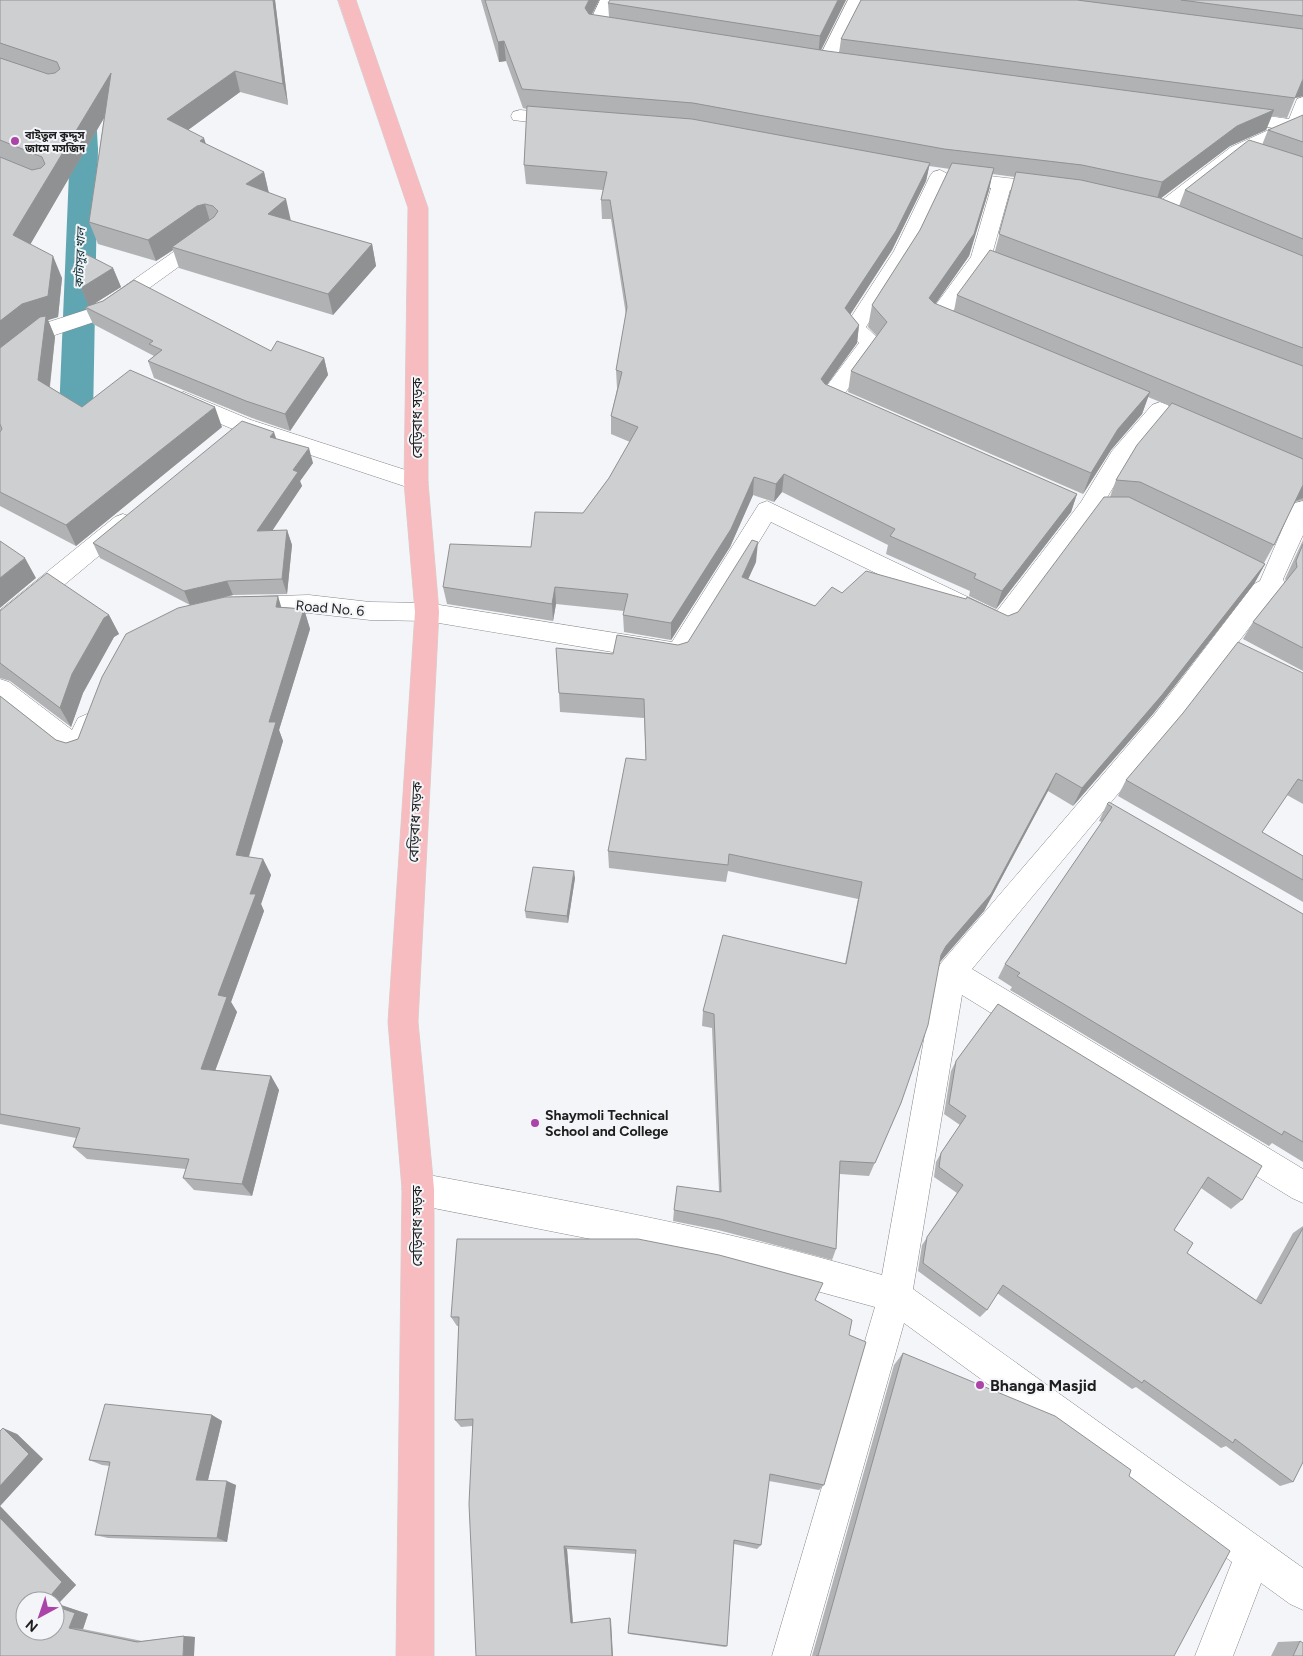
<svg xmlns="http://www.w3.org/2000/svg" width="1303" height="1656" font-family="Figtree,'Noto Sans Bengali',sans-serif">
<rect width="100%" height="100%" fill="#f3f5f8"/>
<g fill="none" stroke-linecap="round" stroke-linejoin="round">
<!-- canal -->
<path fill="#5fa6b2" fill-rule="evenodd" d="M 63,0 L 89,0 L 98,149 L 93,417 L 88,425 L 12,489 L 0,492 L 0,461 L 59,413 L 70,149 Z"/>
<!-- minor casing -->
<g stroke="#848688" stroke-width="1">
<path id="minor" d="M 600,0 L 618,0 L 606,24 L 627,28 L 630,32 L 627,36 L 621,37 L 590,32 L 587,28 Z
M 848,0 L 866,0 L 831,68 L 819,68 L 816,64 Z
M 1303,97 L 1303,133 L 1297,132 L 1245,155 L 1174,210 L 1189,217 L 1192,221 L 1189,225 C 1178,228 1157,221 1150,211 L 1153,207 L 1231,147 L 1273,128 L 1226,121 L 1224,117 L 1226,113 L 1233,111 L 1289,119 L 1297,99 Z
M 520,110 L 563,114 L 570,116 L 572,120 L 570,124 L 563,126 L 513,120 L 511,116 L 513,112 Z
M 940,170 L 948,174 L 954,172 L 1050,183 L 1057,185 L 1060,189 L 1057,193 L 1050,195 L 1010,190 L 991,258 L 950,315 L 968,323 L 972,328 L 968,333 C 957,336 933,329 926,318 L 971,257 L 991,188 L 947,182 L 914,251 L 866,327 L 882,342 L 845,393 L 865,402 L 868,407 L 865,412 C 852,416 827,408 820,396 L 823,391 L 859,343 L 844,328 L 894,251 L 930,176 L 933,172 Z
M 206,232 L 213,234 L 216,238 L 213,242 L 109,317 L 49,337 L 8,369 L 0,371 L 0,353 L 33,327 L 95,307 L 199,234 Z
M 184,392 L 251,420 L 424,476 L 428,482 L 424,488 L 416,490 L 235,430 L 176,405 L 173,400 L 176,395 Z
M 1160,402 L 1168,405 L 1171,410 L 1168,415 L 1128,463 L 1097,514 L 1010,631 L 1001,634 L 771,522 L 687,660 L 678,663 L 427,621 L 370,620 L 309,613 L 244,615 L 235,613 L 232,606 L 235,599 L 244,597 L 309,595 L 370,602 L 427,603 L 672,642 L 759,504 L 767,501 L 997,611 L 1081,502 L 1112,451 L 1152,405 Z
M 1303,501 L 1303,535 L 1283,579 L 1285,584 L 1282,590 L 1272,598 L 1172,729 L 972,969 L 1303,1169 L 1303,1203 L 1292,1198 L 962,995 L 913,1289 L 1303,1568 L 1303,1610 L 1290,1604 L 1261,1583 L 1233,1656 L 1195,1656 L 1232,1562 L 904,1323 L 810,1656 L 772,1656 L 875,1307 L 718,1264 L 418,1205 L 407,1200 L 402,1189 L 407,1178 L 418,1173 C 574,1202 730,1230 882,1275 L 936,972 L 941,963 L 1154,715 L 1254,584 L 1260,581 L 1291,509 L 1295,503 Z
M 123,514 L 131,517 L 135,523 L 131,529 L 9,631 L 0,634 L 0,610 L 115,517 Z
M 0,679 L 9,682 L 72,730 L 78,718 L 87,714 L 96,718 L 100,725 L 87,757 L 78,760 L 69,757 L 0,703 Z"/>
</g>
<!-- highway casing -->
<g stroke="#d2d2d2" stroke-width="1">
<path id="highway" d="M 338,0 L 356,0 L 428,208 L 428,482 L 439,612 L 418,1022 L 434,1189 L 434,1656 L 396,1656 L 402,1189 L 388,1022 L 415,612 L 404,482 L 408,208 Z"/>
</g>
<!-- minor -->
<use href="#minor" fill="#fff" fill-rule="evenodd"/>
<!-- highway -->
<use href="#highway" fill="#f7bcc0" fill-rule="evenodd"/>
</g>
<!-- wall -->
<path fill="#b0b2b4" fill-rule="evenodd" d="M 0,0 L 275,0 L 288,105 L 240,92 L 188,130 L 206,144 L 264,172 L 269,193 L 291,221 L 372,244 L 376,266 L 333,315 L 179,268 L 173,250 L 156,261 L 98,244 L 89,222 L 104,118 L 30,244 L 62,278 L 58,317 L 48,320 L 55,337 L 50,387 L 82,407 L 222,427 L 76,546 L 0,506 Z
M 481,0 L 599,0 L 592,15 L 609,17 L 608,3 L 846,0 L 821,50 L 839,53 L 841,39 L 861,0 L 1303,0 L 1303,96 L 1295,98 L 1287,118 L 1272,116 L 1266,130 L 1230,146 L 1160,198 L 1179,206 L 1185,190 L 1262,145 L 1268,130 L 1303,115 L 1303,500 L 1295,502 L 1274,545 L 1264,563 L 1265,564 L 1254,584 L 1153,714 L 1073,806 L 1048,791 L 984,911 L 940,962 L 901,1103 L 869,1176 L 840,1174 L 836,1249 L 832,1260 L 718,1230 L 673,1221 L 674,1210 L 719,1191 L 712,1028 L 702,1026 L 703,1011 L 845,964 L 858,899 L 728,871 L 726,882 L 609,868 L 608,851 L 646,760 L 644,718 L 560,712 L 559,693 L 613,654 L 678,645 L 688,642 L 756,562 L 748,579 L 815,606 L 842,593 L 1008,616 L 1018,612 L 1110,497 L 1116,480 L 1170,406 L 1148,397 L 1142,414 L 1111,450 L 1083,494 L 848,392 L 851,371 L 877,336 L 868,327 L 872,305 L 920,230 L 950,169 L 929,166 L 926,181 L 892,250 L 850,315 L 859,325 L 857,343 L 827,385 L 1077,494 L 1071,512 L 996,609 L 969,596 L 970,591 L 886,554 L 888,545 L 782,492 L 774,502 L 753,495 L 730,547 L 671,640 L 624,632 L 623,615 L 624,611 L 556,604 L 553,621 L 447,604 L 443,587 L 531,547 L 583,513 L 609,478 L 630,442 L 611,434 L 611,416 L 617,389 L 617,388 L 616,370 L 626,315 L 611,219 L 602,219 L 601,200 L 603,190 L 526,184 L 524,165 L 527,109 L 523,108 L 506,61 L 499,62 ZM 992,174 L 1015,177 L 995,251 L 957,295 L 954,311 L 935,304 L 969,256 L 989,190 Z
M 113,268 L 121,287 L 92,305 L 271,351 L 324,358 L 328,375 L 290,431 L 252,418 L 154,378 L 148,361 L 154,356 L 93,324 L 85,307 L 89,306 L 81,288 Z
M 276,439 L 313,463 L 300,481 L 302,486 L 272,531 L 287,530 L 292,545 L 287,594 L 233,595 L 190,605 L 100,558 L 93,543 Z
M 1303,540 L 1303,671 L 1243,639 L 1253,622 L 1286,581 L 1285,579 Z
M 282,607 L 304,609 L 310,629 L 279,730 L 283,741 L 249,857 L 263,859 L 271,875 L 261,904 L 264,911 L 231,1002 L 237,1012 L 215,1070 L 271,1076 L 279,1090 L 252,1196 L 194,1190 L 183,1178 L 186,1169 L 87,1159 L 73,1147 L 76,1138 L 0,1124 L 0,696 L 56,740 L 66,743 L 78,739 Z
M 0,611 L 109,615 L 119,634 L 114,637 L 83,693 L 71,727 L 10,681 L 0,678 Z
M 1303,673 L 1303,804 L 1287,795 L 1262,832 L 1303,856 L 1303,902 L 1118,796 L 1126,780 Z
M 1107,804 L 1303,914 L 1303,1162 L 1272,1143 L 1269,1146 L 1010,990 L 1012,987 L 998,978 L 1005,964 L 1102,822 L 1099,821 Z
M 575,878 L 568,923 L 526,918 L 525,911 Z
M 998,1004 L 1242,1200 L 1231,1209 L 1201,1188 L 1174,1230 L 1187,1253 L 1256,1300 L 1293,1233 L 1303,1226 L 1303,1462 L 1293,1482 L 1280,1486 L 1226,1446 L 1221,1448 L 1136,1387 L 1132,1389 L 997,1293 L 987,1310 L 980,1317 L 918,1271 L 922,1245 L 957,1193 L 934,1177 L 936,1162 L 941,1153 L 960,1125 L 944,1114 L 951,1071 L 956,1061 Z
M 815,1300 L 849,1335 L 824,1485 L 819,1490 L 769,1481 L 761,1545 L 757,1549 L 734,1544 L 727,1646 L 725,1647 L 629,1634 L 628,1633 L 636,1554 L 567,1549 L 573,1623 L 610,1618 L 611,1620 L 476,1656 L 472,1426 L 461,1427 L 455,1420 L 459,1326 L 457,1326 L 451,1317 Z
M 903,1353 L 1129,1476 L 1174,1656 L 812,1656 L 894,1365 Z
M 212,1415 L 222,1421 L 208,1480 L 236,1485 L 227,1542 L 108,1538 L 95,1535 L 110,1466 L 102,1465 L 89,1460 Z
M 0,1431 L 17,1434 L 43,1459 L 0,1506 L 76,1585 L 58,1604 L 88,1614 L 83,1629 L 142,1641 L 184,1636 L 195,1637 L 0,1656 Z
M 1300,1641 L 1303,1656 L 1271,1656 L 1278,1642 Z"/>
<!-- shaded-wall -->
<path fill="#909192" d="M 273,0 L 275,0 L 288,105 L 283,84 Z
M 589,0 L 599,0 L 585,27 L 585,8 Z
M 838,0 L 846,0 L 818,56 L 820,36 Z
M 504,41 L 506,61 L 499,62 L 498,42 Z
M 235,71 L 240,92 L 173,141 L 167,119 Z
M 111,73 L 118,94 L 23,257 L 13,235 Z
M 1303,79 L 1303,96 L 1295,98 L 1287,118 Z
M 1274,110 L 1266,130 L 1230,146 L 1156,202 L 1162,182 L 1237,126 Z
M 204,138 L 211,160 L 200,141 Z
M 930,163 L 926,181 L 892,250 L 842,327 L 845,308 Z
M 994,168 L 989,190 L 969,256 L 925,319 L 929,298 Z
M 264,172 L 269,194 L 246,184 Z
M 286,199 L 291,221 L 273,236 L 268,214 Z
M 205,204 L 211,225 L 172,247 L 173,250 L 156,261 L 148,240 L 197,206 Z
M 372,244 L 376,266 L 333,315 L 328,294 Z
M 53,256 L 62,278 L 58,317 L 48,320 L 55,337 L 48,401 L 0,351 L 0,321 Z
M 113,268 L 121,287 L 89,307 L 81,288 Z
M 859,325 L 857,343 L 818,397 L 821,379 Z
M 324,358 L 328,375 L 290,431 L 285,414 Z
M 1150,392 L 1142,414 L 1111,450 L 1083,494 L 1091,473 L 1118,429 Z
M 215,407 L 222,427 L 76,546 L 66,525 Z
M 274,432 L 279,447 L 270,437 Z
M 309,448 L 313,463 L 300,481 L 302,486 L 262,546 L 257,531 L 293,470 Z
M 784,474 L 782,492 L 774,502 L 776,484 Z
M 754,477 L 753,495 L 730,547 L 671,640 L 671,623 Z
M 1303,484 L 1303,498 L 1293,502 Z
M 1077,494 L 1071,512 L 996,609 L 1002,591 Z
M 287,530 L 292,545 L 287,594 L 282,579 Z
M 758,542 L 756,562 L 740,597 L 742,577 Z
M 25,558 L 36,578 L 0,608 L 0,578 Z
M 1265,564 L 1254,584 L 1153,714 L 1073,806 L 1082,788 Z
M 227,581 L 233,595 L 190,605 L 184,591 Z
M 555,587 L 556,604 L 553,621 L 552,604 Z
M 278,596 L 284,616 L 276,607 Z
M 304,609 L 310,629 L 279,730 L 283,741 L 244,872 L 236,855 L 269,722 Z
M 109,615 L 119,634 L 114,637 L 83,693 L 71,727 L 60,708 L 72,674 L 104,618 Z
M 1056,773 L 1048,791 L 984,911 L 940,962 L 941,955 L 946,946 Z
M 263,859 L 271,875 L 261,904 L 264,911 L 231,1002 L 237,1012 L 211,1082 L 201,1069 L 218,995 L 250,894 Z
M 574,871 L 575,878 L 568,923 L 567,916 Z
M 271,1076 L 279,1090 L 252,1196 L 242,1184 Z
M 212,1415 L 222,1421 L 207,1484 L 196,1480 Z
M 3,1428 L 17,1434 L 43,1459 L 0,1506 L 76,1585 L 58,1604 L 88,1614 L 83,1629 L 69,1628 L 55,1606 L 55,1601 L 46,1601 L 0,1518 L 0,1486 Z
M 227,1481 L 236,1485 L 227,1542 L 217,1538 Z
M 564,1546 L 567,1549 L 573,1625 L 571,1623 Z
M 610,1618 L 611,1620 L 613,1656 L 612,1656 Z
M 184,1636 L 195,1637 L 194,1656 L 183,1656 Z"/>
<!-- building -->
<path fill="#cdcfd1" stroke="#909192" d="M 0,0 L 273,0 L 283,84 L 235,71 L 167,119 L 204,138 L 200,141 L 264,172 L 246,184 L 286,199 L 268,214 L 372,244 L 328,294 L 172,247 L 214,217 L 218,211 L 213,206 L 205,204 L 197,206 L 148,240 L 89,222 L 111,73 L 13,235 L 53,256 L 48,296 L 22,304 L 0,321 L 0,157 L 32,170 L 41,168 L 45,164 L 42,157 L 0,140 L 0,58 L 48,74 L 55,73 L 60,69 L 57,62 L 0,43 Z
M 485,0 L 589,0 L 585,8 L 589,14 L 827,51 L 1274,110 L 1237,126 L 1162,182 L 1082,165 L 944,149 L 693,103 L 522,89 L 504,41 L 498,42 Z
M 610,0 L 838,0 L 820,36 L 608,3 Z
M 861,0 L 1077,0 L 1303,29 L 1303,79 L 1295,98 L 841,39 Z
M 1181,0 L 1303,0 L 1303,16 Z
M 527,106 L 692,119 L 930,163 L 896,231 L 845,308 L 859,325 L 821,379 L 825,384 L 1077,494 L 1002,591 L 974,578 L 976,574 L 890,536 L 895,529 L 784,474 L 776,484 L 754,477 L 731,529 L 671,623 L 623,615 L 628,594 L 555,587 L 552,604 L 443,587 L 450,544 L 531,547 L 535,512 L 583,513 L 609,478 L 638,427 L 611,416 L 622,372 L 616,370 L 627,307 L 610,200 L 601,200 L 607,172 L 524,165 Z
M 1303,115 L 1303,142 L 1268,130 Z
M 1249,140 L 1303,157 L 1303,239 L 1185,190 Z
M 952,163 L 994,168 L 974,234 L 929,298 L 934,303 L 1150,392 L 1118,429 L 1091,473 L 851,371 L 887,322 L 872,305 L 920,230 Z
M 1016,172 L 1081,180 L 1160,198 L 1303,256 L 1303,348 L 999,234 Z
M 990,250 L 1303,366 L 1303,439 L 957,295 Z
M 86,254 L 113,268 L 81,288 Z
M 134,280 L 271,351 L 277,341 L 324,358 L 285,414 L 246,401 L 148,361 L 162,350 L 149,344 L 153,341 L 85,307 L 103,301 Z
M 46,316 L 38,380 L 82,407 L 130,370 L 215,407 L 66,525 L 0,492 L 0,432 L 2,429 L 0,424 L 0,348 L 40,317 Z
M 1172,403 L 1303,459 L 1303,485 L 1274,545 L 1140,482 L 1116,480 L 1137,445 Z
M 242,421 L 274,432 L 270,437 L 309,448 L 293,470 L 298,472 L 257,531 L 287,530 L 282,579 L 227,581 L 184,591 L 93,543 Z
M 1104,497 L 1129,497 L 1265,564 L 1162,695 L 1082,788 L 1056,773 L 991,894 L 946,946 L 941,955 L 928,1025 L 901,1103 L 875,1163 L 840,1161 L 836,1249 L 720,1219 L 674,1210 L 677,1186 L 721,1192 L 714,1014 L 703,1011 L 723,935 L 846,964 L 862,882 L 729,854 L 728,865 L 608,851 L 626,758 L 646,760 L 644,699 L 559,693 L 556,648 L 613,654 L 617,635 L 678,645 L 688,642 L 752,540 L 758,542 L 742,577 L 815,606 L 832,587 L 842,593 L 866,571 L 966,599 L 967,597 L 1008,616 L 1018,612 Z
M 0,541 L 25,558 L 0,578 Z
M 1303,544 L 1303,648 L 1253,622 L 1297,567 L 1296,561 Z
M 47,573 L 109,615 L 104,618 L 72,674 L 60,708 L 0,663 L 0,611 Z
M 278,596 L 276,607 L 304,609 L 269,722 L 276,722 L 236,855 L 263,859 L 250,894 L 256,894 L 218,995 L 227,997 L 201,1069 L 271,1076 L 242,1184 L 183,1178 L 189,1159 L 73,1147 L 80,1128 L 0,1114 L 0,696 L 56,740 L 66,743 L 78,739 L 102,677 L 126,634 L 178,608 L 225,597 Z
M 1238,642 L 1303,673 L 1303,781 L 1298,779 L 1262,832 L 1303,856 L 1303,880 L 1126,780 L 1183,713 Z
M 1109,802 L 1303,914 L 1303,1142 L 1284,1131 L 1282,1135 L 1017,976 L 1020,973 L 1005,964 L 1112,807 L 1107,804 Z
M 533,867 L 574,871 L 567,916 L 525,911 Z
M 998,1004 L 1262,1166 L 1242,1200 L 1208,1177 L 1174,1230 L 1193,1243 L 1187,1253 L 1261,1304 L 1303,1228 L 1303,1462 L 1293,1482 L 1235,1439 L 1233,1443 L 1144,1380 L 1142,1383 L 1003,1285 L 987,1310 L 923,1263 L 927,1237 L 963,1185 L 939,1167 L 941,1153 L 966,1116 L 949,1104 L 956,1061 Z
M 457,1239 L 638,1239 L 719,1255 L 823,1283 L 815,1300 L 852,1320 L 849,1335 L 866,1342 L 824,1485 L 770,1474 L 761,1545 L 734,1540 L 727,1646 L 628,1633 L 636,1550 L 564,1546 L 571,1623 L 610,1618 L 612,1656 L 476,1656 L 469,1504 L 473,1419 L 455,1420 L 459,1317 L 451,1317 Z
M 903,1353 L 1055,1416 L 1131,1470 L 1129,1476 L 1230,1551 L 1174,1656 L 816,1656 L 818,1656 Z
M 105,1404 L 212,1415 L 196,1480 L 227,1481 L 217,1538 L 95,1535 L 110,1462 L 89,1460 Z
M 3,1428 L 29,1454 L 0,1486 L 0,1431 Z
M 0,1518 L 62,1582 L 46,1601 L 25,1601 L 25,1631 L 55,1631 L 55,1606 L 75,1613 L 69,1628 L 137,1642 L 184,1636 L 183,1656 L 0,1656 Z
M 1300,1641 L 1303,1643 L 1303,1656 L 1293,1656 Z"/>
<!-- markers -->
<g fill="#ab44a8" stroke="#f3f5f8" stroke-width="2">
<circle cx="15" cy="141" r="5"/>
<circle cx="535" cy="1123" r="5"/>
<circle cx="980" cy="1385" r="5"/>
</g>
<g text-anchor="middle" stroke-width="4" stroke-linejoin="round" paint-order="stroke">
<!-- far-poi labels -->
<g font-size="11" font-weight="bold" fill="#1e1e1f" stroke="#f3f5f8" text-anchor="start">
<text x="25" y="139">বাইতুল কুদ্দুস<tspan x="25" dy="13">জামে মসজিদ</tspan></text>
</g>
<!-- far-water labels -->
<g font-size="12" font-style="italic" fill="#0b2f35" stroke="#f3f5f8">
<text transform="translate(80 258) rotate(-88)" y="4">কাটাসুর খাল</text>
</g>
<!-- street labels -->
<g font-size="14" fill="#1e1e1f" stroke="#f3f5f8">
<text transform="translate(417 418) rotate(-90)" y="5">বেড়িবাধ সড়ক</text>
<text transform="translate(330 608) rotate(5)" y="5">Road No. 6</text>
<text transform="translate(415 822) rotate(-87)" y="5">বেড়িবাধ সড়ক</text>
<text transform="translate(417 1226) rotate(-90)" y="5">বেড়িবাধ সড়ক</text>
</g>
<!-- poi labels -->
<g font-size="14" font-weight="bold" fill="#1e1e1f" stroke="#f3f5f8" text-anchor="start">
<text x="545" y="1120">Shaymoli Technical<tspan x="545" dy="16">School and College</tspan></text>
</g>
<!-- near-poi labels -->
<g font-size="16" font-weight="bold" fill="#1e1e1f" stroke="#f3f5f8" text-anchor="start">
<text x="990" y="1391">Bhanga Masjid</text>
</g>
</g>
<!-- north arrow -->
<g transform="translate(40 1616) rotate(220)"><circle r="24" fill="#f3f5f8" stroke="#9e9fa1"/>
<path d="M0-4L9 19L0 12L-9 19Z" fill="#ab44a8"/>
<text y="-8" font-size="14" font-weight="bold" text-anchor="middle" fill="#1e1e1f">N</text>
</g>
</svg>
